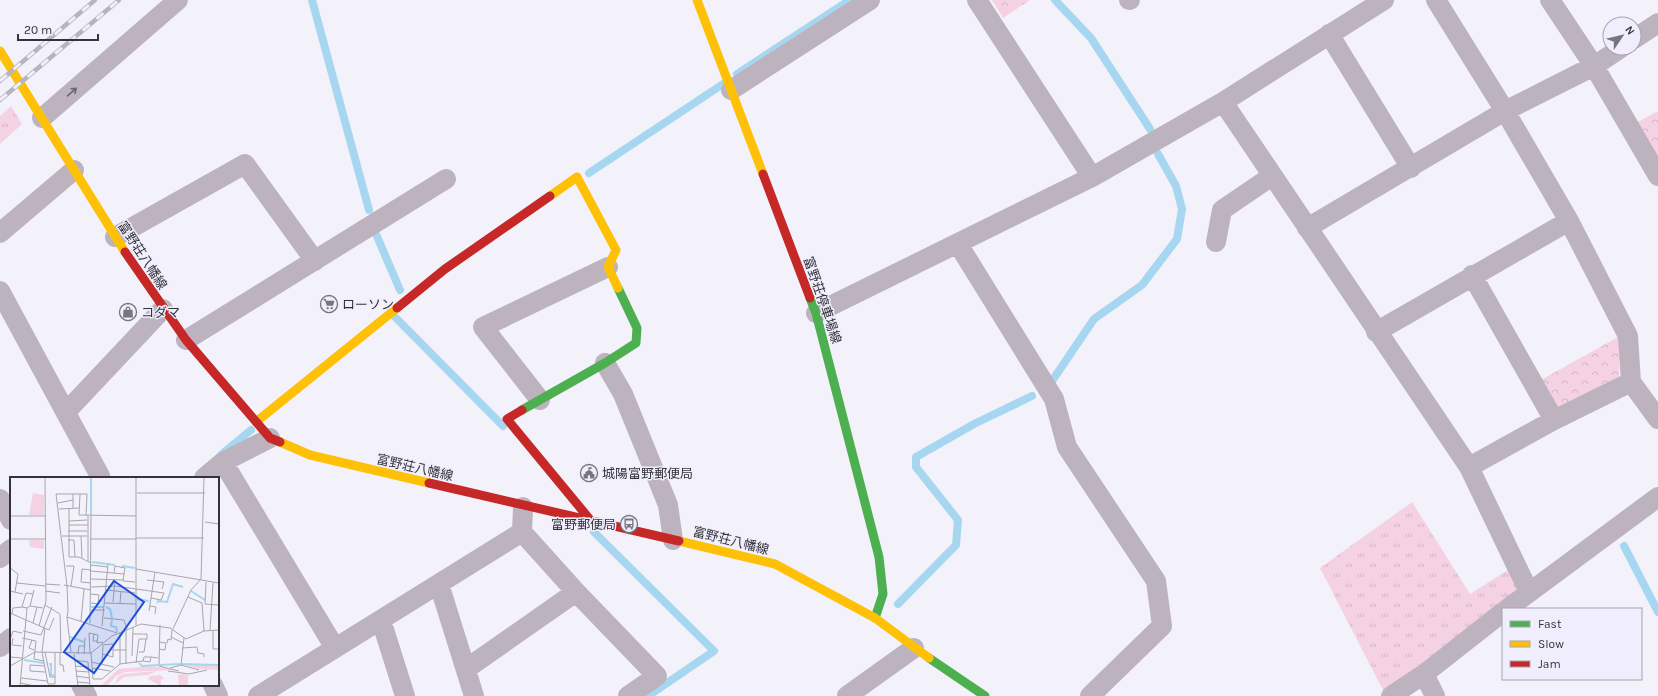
<svg xmlns="http://www.w3.org/2000/svg" width="1658" height="696" font-family="Karla,'Noto Sans JP',sans-serif">
<defs>
<pattern id="grass-tufts" width="24" height="20" patternUnits="userSpaceOnUse"><rect width="24" height="20" fill="#f5d2e3"/><path d="M3 7l-1-3M5 7V3M7 7l1-3M15 17l-1-3M17 17v-4M19 17l1-3" fill="none" stroke="#d3b5c4"/></pattern>
<pattern id="park-crowns" width="20" height="18" patternUnits="userSpaceOnUse"><rect width="20" height="18" fill="#f5d2e3"/><path d="M2 6a3 3 0 1 1 6 0M12 15a3 3 0 1 1 6 0" fill="none" stroke="#d3b5c4"/></pattern>
</defs>
<rect width="100%" height="100%" fill="#f3f2fa"/>
<!-- grass -->
<path fill="url(#grass-tufts)" d="M 11,106 L 22,124 L 0,144 L 0,116 Z
M 1412,502 L 1470,594 L 1511,568 L 1523,585 L 1384,692 L 1320,568 Z"/>
<!-- park -->
<path fill="url(#park-crowns)" d="M 992,0 L 1030,0 L 1003,18 Z
M 1658,111 L 1658,161 L 1636,123 Z
M 1620,336 L 1619,379 L 1558,413 L 1539,381 Z"/>
<g fill="none" stroke-linecap="round" stroke-linejoin="round">
<!-- stream -->
<path stroke="#a7d7f0" stroke-width="8" d="M 312,0 L 369,210
M 1055,0 L 1091,38 L 1150,129
M 737,74 L 850,0
M 589,173 L 723,84
M 376,234 L 400,290
M 394,316 L 503,426
M 1052,381 L 1094,319 L 1142,285 L 1177,239 L 1182,209 L 1176,186 L 1158,154
M 222,454 L 251,430
M 594,532 L 714,651 L 648,696
M 1624,546 L 1658,612
M 898,604 L 956,545 L 958,520 L 916,467 L 916,457 L 974,424 L 1032,396"/>
<!-- street -->
<path stroke="#bdb3bf" stroke-width="20" d="M 977,0 L 1092,177
M 1129,0 L 1130,0
M 1436,0 L 1505,111 L 1569,221 L 1628,336 L 1631,382 L 1658,419
M 1550,0 L 1594,66 L 1658,176
M 1329,34 L 1411,168
M 1634,39 L 1658,23
M 731,90 L 870,0
M 1223,102 L 1469,467 L 1529,592
M 42,118 L 178,0
M 1307,228 L 1505,111 L 1594,66 L 1621,48
M 0,233 L 74,170
M 115,237 L 245,164 L 315,261
M 1216,242 L 1222,210 L 1272,176
M 958,244 L 1054,399 L 1067,447 L 1156,581 L 1162,626 L 1090,696
M 1472,275 L 1554,420
M 0,291 L 100,476 L 98,478
M 816,313 L 1092,177 L 1223,102 L 1384,0
M 1376,332 L 1569,221
M 186,340 L 446,179
M 605,363 L 623,394 L 668,505 L 673,540
M 540,400 L 483,327 L 608,267
M 66,412 L 163,309
M 223,462 L 335,648
M 1469,467 L 1554,420 L 1631,382
M 204,478 L 223,462 L 270,438
M 0,499 L 11,520
M 523,507 L 522,532 L 576,592 L 657,676 L 628,696
M 0,558 L 11,549
M 439,584 L 474,696
M 1507,609 L 1658,497
M 381,620 L 405,696
M 0,647 L 11,638
M 466,669 L 576,592
M 1424,674 L 1435,696
M 81,685 L 87,696
M 213,685 L 218,696
M 258,696 L 522,532
M 847,696 L 914,648
M 1391,696 L 1424,674 L 1503,612"/>
<!-- fast -->
<path stroke="#4caf50" stroke-width="9" d="M 810,298 L 816,313 L 879,557 L 883,594 L 875,618
M 522,410 L 605,363 L 636,343 L 637,328 L 618,288
M 929,658 L 985,696"/>
<!-- slow -->
<path stroke="#ffc107" stroke-width="9" d="M 697,0 L 763,174
M 0,51 L 125,252
M 550,196 L 577,177 L 616,250 L 608,267 L 618,288
M 256,422 L 397,308
M 280,442 L 310,455 L 429,483
M 679,541 L 775,564 L 875,618 L 929,658"/>
<!-- jam -->
<path stroke="#c62828" stroke-width="9" d="M 763,174 L 810,298
M 125,252 L 186,340 L 270,438 L 280,442
M 397,308 L 445,269 L 550,196
M 522,410 L 507,419 L 592,522
M 429,483 L 679,541"/>
<!-- rail casing -->
<g stroke="#b8b3bd" stroke-width="4.5">
<path id="rail" d="M 0,81 L 95,0
M 0,100 L 119,0"/>
</g>
<!-- rail -->
<use href="#rail" stroke="#f0eefd" stroke-width="3" stroke-dasharray="9" stroke-linecap="butt"/>
</g>
<!-- one-way arrows -->
<defs><path id="oneway-shaft" d="M-6 0H5M1.5-3L5.5 0L1.5 3" fill="none" stroke-width="1.6" stroke-linecap="round" stroke-linejoin="round"/></defs>
<use stroke="#6b666f" href="#oneway-shaft" transform="translate(72 92) rotate(-41)"/>
<!-- icons -->
<defs>
<g id="supermarket-ring" transform="scale(0.9)"><circle r="9.5" fill="#f0eefd" stroke="#77767d" stroke-width="1.5"/><path d="M-6-5.5h2.5l.6 2H6L4.5 2H-2.5L-4.4-4H-6ZM-1.5 3.2a1.3 1.3 0 1 0 .1 0ZM3 3.2a1.3 1.3 0 1 0 .1 0Z" fill="#77767d"/></g>
<g id="shop-ring" transform="scale(0.9)"><circle r="9.5" fill="#f0eefd" stroke="#77767d" stroke-width="1.5"/><path d="M-5-2.5h2.3a2.7 3.5 0 0 1 5.4 0H5L5.5 6h-11ZM-1.5-2.5h3a1.5 2.3 0 0 0-3 0Z" fill="#77767d"/></g>
<g id="civic-ring" transform="scale(0.9)"><circle r="9.5" fill="#f0eefd" stroke="#77767d" stroke-width="1.5"/><path d="M-.6-6.5H3V-4.5H.6V-3L4-1V1h2V6H-6V1h2V-1L-.6-3ZM-1.2 2.5V6h2.4V2.5Z" fill="#77767d"/></g>
<g id="bus-ring" transform="scale(0.9)"><circle r="9.5" fill="#f0eefd" stroke="#77767d" stroke-width="1.5"/><path d="M-5-6H5V4H4V6H2V4H-2V6H-4V4H-5ZM-3.5-4V0h7V-4ZM-3.5 1.2v1.5H-2V1.2ZM2 1.2v1.5H3.5V1.2Z" fill="#77767d"/></g>
</defs>
<g fill-rule="evenodd">
<use href="#supermarket-ring" x="329" y="304"/>
<use href="#shop-ring" x="128" y="312"/>
<use href="#civic-ring" x="589" y="473"/>
<use href="#bus-ring" x="629" y="524"/>
</g>
<g text-anchor="middle" stroke-width="3" stroke-linejoin="round" paint-order="stroke">
<!-- street labels -->
<g font-size="13" fill="#343339" stroke="#f0eefd">
<text transform="translate(143 255) rotate(57)" y="5">富野荘八幡線</text>
<text transform="translate(823 300) rotate(71)" y="5">富野荘停車場線</text>
<text transform="translate(415 467) rotate(13)" y="5">富野荘八幡線</text>
<text transform="translate(731 540) rotate(14)" y="5">富野荘八幡線</text>
</g>
<!-- poi labels -->
<g font-size="13" fill="#343339" stroke="#f0eefd" text-anchor="start">
<text x="342" y="309">ローソン</text>
<text x="141" y="317">コダマ</text>
<text x="602" y="478">城陽富野郵便局</text>
<text x="616" y="529" text-anchor="end">富野郵便局</text>
</g>
</g>
<!-- overview -->
<g transform="translate(10 477)">
<rect width="209" height="209" fill="#f3f2fa"/>
<path d="M 19,63 L 34,63 L 34,72 L 20,70 ZM 174,188 L 209,188 L 209,193 L 189,192 ZM 142,189 L 167,193 L 115,195 L 106,199 L 97,209 L 91,209 L 108,192 ZM 147,194 L 138,198 L 114,200 L 105,207 L 108,200 L 113,197 Z" fill="#f5d2e3"/>
<path d="M 172,197 L 178,198 L 178,209 L 169,209 L 168,198 ZM 150,198 L 155,202 L 151,202 L 151,209 L 138,202 L 140,199 Z" fill="#f5d2e3"/>
<path d="M 23,16 L 34,18 L 34,38 L 19,38 Z" fill="#f5d2e3"/>
<path fill="none" stroke="#a7d7f0" stroke-width="2" d="M 81,0 L 81,38M 82,85 L 105,88M 112,89 L 125,91M 181,114 L 195,123M 127,122 L 139,124M 147,126 L 148,124 L 157,125 L 163,107 L 173,110M 81,130 L 94,130M 96,130 L 100,132 L 102,141M 102,143 L 101,149 L 106,150 L 107,155M 60,160 L 74,165M 14,183 L 34,186M 129,186 L 132,189 L 148,188M 39,187 L 41,187 L 41,198 L 44,198M 172,187 L 209,188M 150,188 L 170,187"/>
<path fill="none" stroke="#a7a6ad" stroke-width="1" d="M 127,16 L 195,16M 70,17 L 69,38 L 126,39M 48,26 L 63,23M 59,31 L 59,80 L 69,80 L 81,86M 63,31 L 63,17M 49,32 L 69,31M 0,39 L 35,39M 78,39 L 78,84M 59,44 L 77,43M 195,45 L 209,47M 59,48 L 78,48M 58,54 L 77,54M 52,59 L 77,59M 71,59 L 72,81M 126,61 L 194,61M 0,62 L 35,62M 81,62 L 126,62M 58,63 L 64,63 L 65,80M 81,88 L 98,90M 56,89 L 64,89 L 61,109M 0,91 L 8,97 L 5,115M 126,92 L 209,106M 81,93 L 72,92 L 71,105 L 81,106M 81,94 L 114,97M 104,96 L 105,89 L 115,91 L 113,104 L 125,105M 81,102 L 113,103M 137,103 L 154,105 L 152,112M 196,105 L 195,127 L 209,128M 7,106 L 35,109M 35,107 L 50,108M 54,108 L 81,113M 81,110 L 105,109 L 154,116 L 151,123 L 141,121M 96,113 L 125,116M 0,114 L 13,117M 35,114 L 50,116M 178,120 L 192,126 L 194,154M 103,125 L 105,103M 81,126 L 88,127 L 89,118 L 81,117M 95,126 L 126,127M 110,126 L 111,114M 35,128 L 50,137 L 51,175M 20,129 L 24,113M 140,129 L 146,130 L 145,137M 17,131 L 12,130 L 16,116 L 23,117M 81,133 L 95,133M 58,134 L 57,109 L 46,17 L 77,17 L 76,39M 58,134 L 57,140 L 107,156M 139,134 L 145,95M 0,136 L 39,153 L 44,141M 2,137 L 3,131 L 12,130M 57,140 L 61,175M 94,141 L 114,143 L 117,152M 71,144 L 74,112M 23,146 L 27,130M 80,146 L 81,39M 126,148 L 126,0M 150,148 L 149,189 L 169,194M 29,149 L 36,124 L 35,0M 92,149 L 98,87M 35,151 L 32,175 L 38,207 L 45,207 L 45,176M 163,152 L 181,113 L 191,102 L 194,0M 116,153 L 116,187M 200,153 L 203,106M 203,153 L 203,172 L 209,172M 13,154 L 31,158 L 42,130M 110,156 L 110,187M 84,157 L 83,164 L 88,164M 123,157 L 137,157 L 137,162 L 129,162 L 126,186M 1,160 L 3,154 L 12,156M 161,160 L 173,166M 3,161 L 2,168 L 12,169M 12,161 L 26,164 L 24,182 L 34,184M 22,163 L 19,171 L 24,173M 149,165 L 156,166 L 155,173 L 149,172M 157,166 L 158,162 L 161,163 L 162,153M 92,168 L 103,167 L 103,180 L 92,177M 172,171 L 187,170 L 188,176 L 194,177 L 194,180M 209,172 L 209,153M 103,173 L 116,173M 35,175 L 40,200 L 45,200M 129,175 L 134,175 L 136,162M 50,176 L 50,188 L 53,188 L 54,195M 80,176 L 79,156 L 88,158 L 87,166 L 93,165M 81,176 L 83,202 L 92,202 L 110,187 L 133,184M 64,177 L 68,209M 68,177 L 69,169 L 75,169M 74,177 L 75,161M 122,179 L 123,150M 0,180 L 12,181M 141,180 L 140,185 L 133,184 L 134,180 L 141,180 L 148,181M 64,183 L 78,185 L 80,209M 81,185 L 104,190M 92,187 L 93,169M 171,188 L 174,161M 0,189 L 25,175 L 81,176 L 102,159 L 131,147 L 160,151 L 176,162 L 194,154 L 209,153M 35,189 L 20,188 L 20,194 L 35,195M 65,189 L 78,190M 82,191 L 100,194M 160,191 L 171,188 L 189,193M 66,194 L 79,195M 158,194 L 179,197 L 197,193M 66,199 L 79,201M 11,201 L 37,204M 67,205 L 79,206M 10,206 L 25,209M 10,209 L 17,131 L 20,129 L 33,131"/>
<path fill="#1d4ed8" fill-opacity="0.15" stroke="#1d4ed8" stroke-width="2" d="M 104,104 L 134,125 L 84,196 L 54,175 Z"/>
<rect width="209" height="209" fill="none" stroke="#343339" stroke-width="2"/>
</g>
<!-- legend -->
<rect x="1502" y="608" width="140" height="72" fill="#f0eefd" stroke="#a5a3af"/>
<rect x="1510" y="621" width="20" height="6" fill="#4caf50" stroke="#a5a3af"/>
<text x="1538" y="628" font-size="12" fill="#343339">Fast</text>
<rect x="1510" y="641" width="20" height="6" fill="#ffc107" stroke="#a5a3af"/>
<text x="1538" y="648" font-size="12" fill="#343339">Slow</text>
<rect x="1510" y="661" width="20" height="6" fill="#c62828" stroke="#a5a3af"/>
<text x="1538" y="668" font-size="12" fill="#343339">Jam</text>
<!-- north arrow -->
<g transform="translate(1622 36) rotate(55)"><circle r="19" fill="#f0eefd" stroke="#a5a3af"/>
<path d="M0-3L7 15L0 10L-7 15Z" fill="#77767d"/>
<text y="-6" font-size="11" font-weight="bold" text-anchor="middle" fill="#343339">N</text>
</g>
<!-- scale -->
<path d="M18 34v6h80v-6" fill="none" stroke="#343339" stroke-width="2"/>
<text x="24" y="34" font-size="12" fill="#343339" stroke="#f0eefd" stroke-width="3" paint-order="stroke">20 m</text>
</svg>
